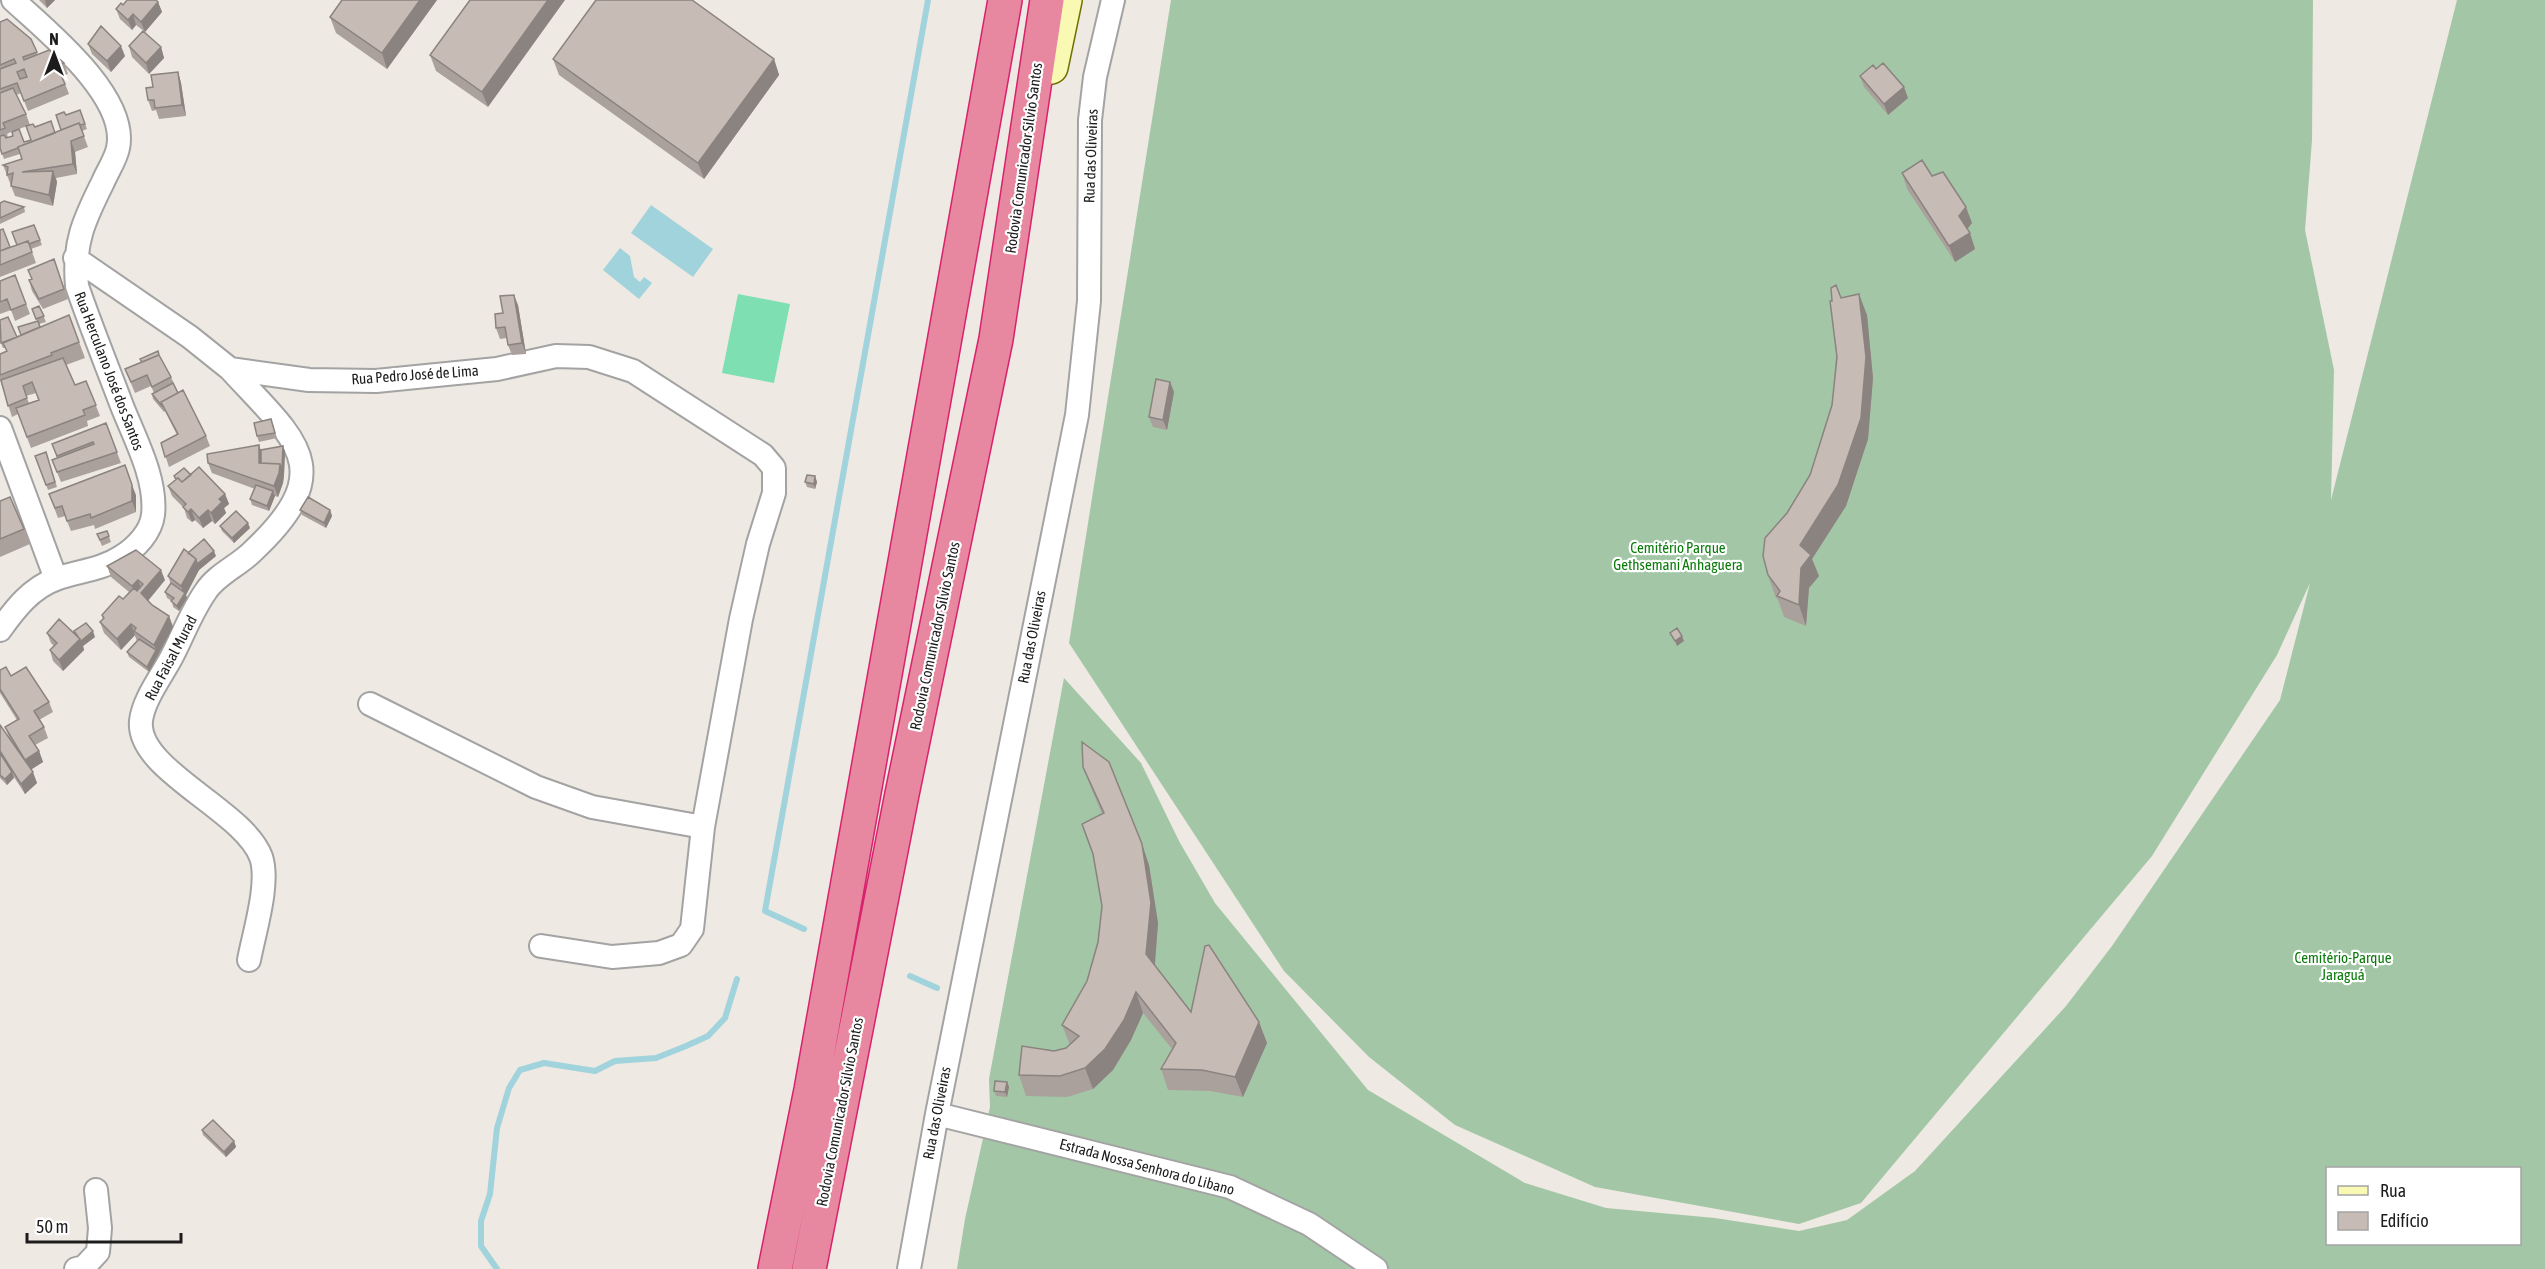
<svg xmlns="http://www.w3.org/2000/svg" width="2545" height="1269" font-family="'Asap Condensed',sans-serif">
<rect width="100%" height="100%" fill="#eee9e2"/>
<!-- cemetery -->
<path fill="#a3c7a6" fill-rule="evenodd" d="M 1171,0 L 2313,0 L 2312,140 L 2305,230 L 2334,370 L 2331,500 L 2457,0 L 2545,0 L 2545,1269 L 957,1269 L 965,1219 L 990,1107 L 989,1079 L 1064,678 L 1141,763 L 1179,841 L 1215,903 L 1368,1090 L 1525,1183 L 1606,1208 L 1715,1218 L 1799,1231 L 1847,1220 L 1915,1171 L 2066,1006 L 2112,946 L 2280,700 L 2310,583 L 2277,655 L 2152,856 L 1861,1203 L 1799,1224 L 1595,1187 L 1455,1125 L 1369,1057 L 1284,971 L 1069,643 ZM 2328,1168 L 2520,1168 L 2520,1244 L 2328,1244 Z"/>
<!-- pitch -->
<path fill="#7edfb3" d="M 738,294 L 790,304 L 774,383 L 722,373 Z"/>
<!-- water -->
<path fill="#a1d3dd" d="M 651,205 L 713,249 L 693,277 L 631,233 Z
M 620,248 L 630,256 L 634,277 L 640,282 L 644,277 L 652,283 L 639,299 L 603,270 Z"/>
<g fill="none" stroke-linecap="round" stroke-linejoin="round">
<!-- stream -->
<path stroke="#a1d3dd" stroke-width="6" d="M 804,929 L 765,911 L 928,0
M 910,976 L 937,988
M 497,1269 L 481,1246 L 481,1221 L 490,1194 L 497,1128 L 509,1088 L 520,1070 L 544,1063 L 595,1071 L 615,1061 L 656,1058 L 686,1046 L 708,1036 L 725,1018 L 737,979"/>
<!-- minor casing -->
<g stroke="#a3a3a3" stroke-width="26">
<path id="minor" d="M 75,258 L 190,337 L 230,369 L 309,380 L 376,381 L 497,369 L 556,356 L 589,357 L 633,371 L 763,455 L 774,468 L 774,493 L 758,544 L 741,619 L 703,827 L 692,929 L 681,945 L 659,953 L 612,957 L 541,946
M 230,369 C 294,439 341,468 254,550 C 240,565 217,574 206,591 C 191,612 182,638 170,660 C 160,678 143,701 141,721 C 136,770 244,810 261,857 C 270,883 254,933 249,960
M 0,428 L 56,579
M 0,630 C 15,609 31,588 56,579 C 78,571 101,570 121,557 C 136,548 151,532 153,515 C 157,479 135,439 122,406 C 107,366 91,327 77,286 C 73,243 84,220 103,182 C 107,172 116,159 118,148 C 129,97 47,31 13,0
M 370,704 L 536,787 L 592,807 L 703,827
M 937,1114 L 1230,1187 L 1309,1224 L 1376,1269
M 76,1269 L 84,1267 L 98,1252 L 100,1228 L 96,1190
M 909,1269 L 937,1114 L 1077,415 L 1089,301 L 1090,120 L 1095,77 L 1113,0"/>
</g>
<!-- secondary casing -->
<g stroke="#6f7303" stroke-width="36">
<path id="secondary" d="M 1051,67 L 1065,0"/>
</g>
<!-- motorway casing -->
<g stroke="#d9226d" stroke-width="36">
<path id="motorway" d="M 775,1269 L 811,1090 L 1005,0
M 809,1269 L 902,794 L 996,339 L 1047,0"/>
</g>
<!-- minor -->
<use href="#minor" stroke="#fff" stroke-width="22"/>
<!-- secondary -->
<use href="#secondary" stroke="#faf9b4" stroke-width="33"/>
<!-- motorway -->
<use href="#motorway" stroke="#e788a0" stroke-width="33"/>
</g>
<!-- wall -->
<path fill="#aaa19c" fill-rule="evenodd" d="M 39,0 L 55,0 L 47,8 Z
M 437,0 L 387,69 L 336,33 L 330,17 Z
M 470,0 L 488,107 L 436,71 L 430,55 Z
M 158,2 L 162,12 L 145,32 L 136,25 L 132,30 L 120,19 L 116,9 L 123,5 Z
M 0,22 L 31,39 L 38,55 L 64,63 L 68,74 L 62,76 L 69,94 L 28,111 L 21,93 L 16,95 L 26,114 L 30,125 L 19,129 L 24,142 L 31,140 L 35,127 L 55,133 L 61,130 L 66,115 L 80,110 L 87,129 L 82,131 L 88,147 L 75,152 L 77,174 L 56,178 L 57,182 L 53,206 L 15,196 L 3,165 L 22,159 L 20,154 L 4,159 L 0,148 ZM 13,131 L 13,136 L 8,137 L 7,134 Z
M 88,44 L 125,56 L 111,72 L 92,54 Z
M 129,46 L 161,47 L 164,58 L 149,74 L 132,57 Z
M 553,59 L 774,59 L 779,75 L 704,179 L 559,75 Z
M 1876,69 L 1908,98 L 1888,115 L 1864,87 L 1860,76 Z
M 178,72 L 181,83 L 186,116 L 159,119 L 156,110 L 152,111 L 148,100 L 153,87 Z
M 1902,173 L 1932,176 L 1972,223 L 1967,229 L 1975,249 L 1955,262 L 1907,189 Z
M 0,203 L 24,207 L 25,212 L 0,224 Z
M 34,225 L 42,245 L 31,249 L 36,263 L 0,277 L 0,230 L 10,247 L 17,245 Z
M 54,259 L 68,299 L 43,309 L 32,291 L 29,280 L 32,279 Z
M 15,275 L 30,314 L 15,321 L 11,310 L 0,314 L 0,281 Z
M 1841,298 L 1867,315 L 1873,378 L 1868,439 L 1846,506 L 1812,559 L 1819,576 L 1809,588 L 1806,626 L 1784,617 L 1778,600 L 1775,596 L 1768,575 L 1787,513 L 1810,475 L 1832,405 Z
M 518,305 L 526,354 L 512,355 L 508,345 L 507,338 L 500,339 L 496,328 L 503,313 Z
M 39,306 L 46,322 L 39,324 L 40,327 L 69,315 L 85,358 L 66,365 L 75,385 L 86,381 L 100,416 L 87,421 L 88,426 L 31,448 L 18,414 L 12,417 L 0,380 L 0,354 L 7,352 L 5,348 L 3,348 L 0,341 L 21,335 L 37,321 L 32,309 ZM 36,393 L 38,400 L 29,403 L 26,396 Z
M 125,369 L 171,377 L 178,393 L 206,436 L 210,446 L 169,467 L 161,443 L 177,435 L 165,411 L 164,412 L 153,399 L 152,394 L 154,393 L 151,386 L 135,393 Z
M 1170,382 L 1174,392 L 1167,430 L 1153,427 L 1149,417 Z
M 271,419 L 277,438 L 259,442 L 257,436 Z
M 106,423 L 121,463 L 61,482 L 52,460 L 57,458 L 52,444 Z
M 261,450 L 285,451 L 284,475 L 283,483 L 278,497 L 275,496 L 269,511 L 252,505 L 250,499 L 255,489 L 212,473 L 208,463 Z
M 46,452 L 57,487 L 48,490 L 35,456 Z
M 191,475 L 225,494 L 229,504 L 224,508 L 226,513 L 215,524 L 212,521 L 203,528 L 195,520 L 192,522 L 187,518 L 184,508 L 172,496 L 168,486 L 175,480 L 174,476 Z
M 815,476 L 817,482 L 815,489 L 807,487 L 805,482 Z
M 49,494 L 136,495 L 136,512 L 95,529 L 94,525 L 71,531 L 65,516 L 58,518 Z
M 0,501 L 24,529 L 30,544 L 0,557 Z
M 300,510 L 330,510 L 332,516 L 326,528 L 302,515 Z
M 220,526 L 250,528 L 234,543 L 222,531 Z
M 107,531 L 111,542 L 102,546 L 97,534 Z
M 188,553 L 216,556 L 199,570 L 186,595 L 187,598 L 179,611 L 173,607 L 172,601 L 167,598 L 165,592 L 171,584 L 168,576 Z
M 107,566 L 165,580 L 148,601 L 152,605 L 169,616 L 173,627 L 149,672 L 129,657 L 127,652 L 137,641 L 135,636 L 135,635 L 121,650 L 104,633 L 100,622 L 103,619 L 102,615 L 123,599 L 129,592 L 111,577 Z
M 74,631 L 95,637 L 83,646 L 84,650 L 63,671 L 53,661 L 50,650 L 54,646 L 51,643 L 47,633 L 76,635 Z
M 0,670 L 11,676 L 49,702 L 53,712 L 39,720 L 44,727 L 48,738 L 35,745 L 39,751 L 43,762 L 31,769 L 37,783 L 25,794 L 14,777 L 7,785 L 0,778 L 0,725 L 9,737 L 5,727 L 17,720 L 0,693 Z
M 1083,767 L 1142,844 L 1149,865 L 1158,923 L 1155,965 L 1191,1012 L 1259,1022 L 1267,1043 L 1243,1097 L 1210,1091 L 1168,1090 L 1161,1069 L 1172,1049 L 1143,1013 L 1131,1040 L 1113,1070 L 1093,1089 L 1067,1097 L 1026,1096 L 1019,1075 L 1054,1051 L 1066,1048 L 1070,1045 L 1062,1025 L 1087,981 L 1098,942 L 1102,906 L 1094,857 L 1082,824 L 1102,814 L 1091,788 Z
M 1007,1082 L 1009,1087 L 1007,1097 L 996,1096 L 994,1091 Z
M 202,1130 L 234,1141 L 236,1147 L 226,1157 L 203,1135 Z"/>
<!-- shaded-wall -->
<path fill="#8b837f" d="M 45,0 L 55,0 L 47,8 Z
M 420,0 L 437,0 L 387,69 L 382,53 Z
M 548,0 L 565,0 L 488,107 L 482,92 Z
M 158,2 L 162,12 L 145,32 L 141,22 Z
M 133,14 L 136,25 L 132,30 L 128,20 Z
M 121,46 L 125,56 L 111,72 L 107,61 Z
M 161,47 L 164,58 L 149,74 L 146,63 Z
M 774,59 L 779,75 L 704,179 L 698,163 Z
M 178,72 L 181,83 L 186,116 L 182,105 Z
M 1904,87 L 1908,98 L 1888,115 L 1884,104 Z
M 71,141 L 75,152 L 77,174 L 73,164 Z
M 53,171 L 57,182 L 53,206 L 49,195 Z
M 1966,207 L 1972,223 L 1965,232 L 1959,216 Z
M 1970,233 L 1975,249 L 1955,262 L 1949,246 Z
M 1859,294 L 1867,315 L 1873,378 L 1868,439 L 1846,506 L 1812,559 L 1819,576 L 1809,588 L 1806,626 L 1799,605 L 1800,545 Z
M 514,295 L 518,305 L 526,354 L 522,343 Z
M 1170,382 L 1174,392 L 1167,430 L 1163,420 Z
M 259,445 L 263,456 L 263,468 L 259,463 Z
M 283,446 L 285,451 L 284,475 L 282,470 Z
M 280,464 L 284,475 L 283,483 L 278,497 L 274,486 Z
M 815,476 L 817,482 L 815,489 L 814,484 Z
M 132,485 L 136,495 L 136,512 L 132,501 Z
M 273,491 L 275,496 L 269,511 L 267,506 Z
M 225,494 L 229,504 L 224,508 L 226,513 L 215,524 L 211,513 L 219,499 Z
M 191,509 L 195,520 L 192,522 L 188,512 Z
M 208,510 L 212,521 L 203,528 L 199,518 Z
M 330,510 L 332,516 L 326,528 L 324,523 Z
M 248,523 L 250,528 L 234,543 L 232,538 Z
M 214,551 L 216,556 L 199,570 L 186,595 L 187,598 L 179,611 L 177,606 L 184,595 L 181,586 L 196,559 Z
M 161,570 L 165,580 L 145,604 L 141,593 Z
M 138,580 L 142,591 L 136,597 L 132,586 Z
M 169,616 L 173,627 L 149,672 L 147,667 L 156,650 L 154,645 Z
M 131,624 L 135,635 L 121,650 L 117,639 Z
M 93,631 L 95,637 L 83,646 L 84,650 L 63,671 L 59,660 L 80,639 Z
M 1682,636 L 1684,641 L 1677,646 L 1675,641 Z
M 39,751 L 43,762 L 29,771 L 25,760 Z
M 12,772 L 14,778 L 7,785 L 5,779 Z
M 33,772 L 37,783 L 25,794 L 21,784 Z
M 1142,844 L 1149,865 L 1158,923 L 1154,975 L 1146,954 Z
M 1136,992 L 1143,1013 L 1131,1040 L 1113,1070 L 1093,1089 L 1085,1068 Z
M 1259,1022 L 1267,1043 L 1243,1097 L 1235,1077 Z
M 1007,1082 L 1009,1087 L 1007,1097 L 1005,1092 Z
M 234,1141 L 236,1147 L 226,1157 L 224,1152 Z"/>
<!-- building -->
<path fill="#c6bbb5" stroke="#8b837f" stroke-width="1.5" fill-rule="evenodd" d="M 127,0 L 156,0 L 158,2 L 141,22 L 133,14 L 128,20 L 116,9 L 121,3 L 123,5 Z
M 342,0 L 420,0 L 382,53 L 330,17 Z
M 470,0 L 548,0 L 482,92 L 430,55 Z
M 596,0 L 692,0 L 774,59 L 698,163 L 553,59 Z
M 7,19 L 31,39 L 37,52 L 23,57 L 24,60 L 49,50 L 64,63 L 57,66 L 65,84 L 24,101 L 17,83 L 0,89 L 0,69 L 16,63 L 14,59 L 0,65 L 0,22 ZM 24,69 L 27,77 L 20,79 L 17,72 Z
M 101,26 L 121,46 L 107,61 L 88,44 Z
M 143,31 L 161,47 L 146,63 L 129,46 Z
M 1883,63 L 1904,87 L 1884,104 L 1860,76 L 1873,65 L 1876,69 Z
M 178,72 L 182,105 L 155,108 L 154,100 L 148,100 L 146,88 L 153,87 L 151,75 Z
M 13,88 L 26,114 L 3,123 L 5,128 L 0,130 L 0,93 Z
M 80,110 L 85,124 L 80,125 L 79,123 L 61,130 L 56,115 L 64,112 L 66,115 Z
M 51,121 L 55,133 L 18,147 L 18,148 L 2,154 L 0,148 L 0,136 L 4,135 L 6,138 L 13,136 L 12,132 L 19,129 L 24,142 L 31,140 L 26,126 L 33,124 L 35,127 Z
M 79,123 L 84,136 L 71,141 L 73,164 L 22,172 L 53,171 L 49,195 L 11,186 L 13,173 L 7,175 L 8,167 L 3,165 L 22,159 L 18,147 Z
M 1922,160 L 1932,176 L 1943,172 L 1966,207 L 1959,216 L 1970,233 L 1949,246 L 1902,173 Z
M 4,201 L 24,207 L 0,218 L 0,203 Z
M 34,225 L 40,240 L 29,244 L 28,241 L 17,245 L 12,232 Z
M 3,229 L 10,247 L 0,251 L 0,230 Z
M 28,241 L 32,252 L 0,265 L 0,251 Z
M 54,259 L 64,289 L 39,299 L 29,280 L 32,279 L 28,270 Z
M 15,275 L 26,304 L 11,310 L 7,299 L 0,302 L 0,281 Z
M 1836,285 L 1841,298 L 1859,294 L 1866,357 L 1861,418 L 1838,485 L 1800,545 L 1811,555 L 1801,568 L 1799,605 L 1777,596 L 1780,591 L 1768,575 L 1763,556 L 1765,538 L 1787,513 L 1810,475 L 1832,405 L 1837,357 L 1830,301 L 1832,301 L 1831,288 Z
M 514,295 L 522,343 L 508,345 L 505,327 L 496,328 L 495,314 L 503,313 L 500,296 Z
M 39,306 L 44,316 L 36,319 L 32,309 Z
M 69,315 L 79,342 L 51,353 L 52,355 L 0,375 L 0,354 L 7,351 L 3,343 Z
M 8,317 L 17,337 L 1,343 L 0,320 Z
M 38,321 L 40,327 L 21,335 L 18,327 Z
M 158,351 L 159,355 L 142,362 L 140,359 Z
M 159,355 L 171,377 L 152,387 L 147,375 L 131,382 L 125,369 Z
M 63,358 L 75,385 L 86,381 L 96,405 L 83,410 L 85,415 L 27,437 L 16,408 L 39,400 L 32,382 L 23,386 L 27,398 L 8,406 L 1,380 Z
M 1156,379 L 1170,382 L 1163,420 L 1149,417 Z
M 173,383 L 178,393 L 161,402 L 163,406 L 162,406 L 152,394 Z
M 183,390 L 206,436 L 165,457 L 161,443 L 178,434 L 161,402 Z
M 271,419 L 275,433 L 257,436 L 254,423 Z
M 106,423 L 117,452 L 57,472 L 52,460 L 94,444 L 93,442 L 57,456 L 52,444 Z
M 259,445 L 259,463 L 280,464 L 279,473 L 274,486 L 208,463 L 207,454 Z
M 283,446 L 282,470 L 280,464 L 261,463 L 261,450 Z
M 46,452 L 55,482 L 46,485 L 35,456 Z
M 125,465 L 132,485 L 132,501 L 91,518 L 90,514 L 67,521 L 62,506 L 55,508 L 49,494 Z
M 199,467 L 225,494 L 219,499 L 222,502 L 211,513 L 208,510 L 199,518 L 191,509 L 188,512 L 183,507 L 186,504 L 168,486 L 178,478 L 182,482 Z
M 184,468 L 191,475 L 182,482 L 178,478 L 176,479 L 174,476 Z
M 807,475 L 815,476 L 814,484 L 805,482 Z
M 256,485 L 273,491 L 267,506 L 250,499 Z
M 10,497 L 24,529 L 0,539 L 0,501 Z
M 308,497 L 330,510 L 324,523 L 300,510 Z
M 236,511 L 248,523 L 232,538 L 220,526 Z
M 107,531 L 109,536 L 100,540 L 97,534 Z
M 204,539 L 214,551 L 197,564 L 196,559 L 188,553 Z
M 184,549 L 196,559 L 181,586 L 168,576 Z
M 136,550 L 161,570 L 141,593 L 152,605 L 169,616 L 154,645 L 134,631 L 136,628 L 131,624 L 117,639 L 100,622 L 104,618 L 102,615 L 119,596 L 123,599 L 134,588 L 137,591 L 143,584 L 138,580 L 132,586 L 107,566 Z
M 171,583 L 185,593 L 177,606 L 171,601 L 174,598 L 165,592 Z
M 59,619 L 80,639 L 59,660 L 50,650 L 57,643 L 47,633 Z
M 86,623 L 93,631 L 81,641 L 74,631 Z
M 1677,628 L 1682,636 L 1675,641 L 1670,633 Z
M 139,639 L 156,650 L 147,667 L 127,652 Z
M 6,667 L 11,676 L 26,667 L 49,702 L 34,711 L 44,727 L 29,736 L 39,751 L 25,760 L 5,727 L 19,719 L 0,689 L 0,670 Z
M 0,725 L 33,772 L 21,784 L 0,751 Z
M 1082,742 L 1109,762 L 1142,844 L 1151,903 L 1146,954 L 1191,1012 L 1205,946 L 1209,945 L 1259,1022 L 1235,1077 L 1202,1070 L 1161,1069 L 1176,1043 L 1136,992 L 1124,1020 L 1105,1049 L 1085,1068 L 1060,1076 L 1019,1075 L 1022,1046 L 1054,1051 L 1066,1048 L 1079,1036 L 1062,1025 L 1087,981 L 1098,942 L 1102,906 L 1093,854 L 1082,824 L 1104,813 L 1083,767 Z
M 0,753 L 12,772 L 5,779 L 0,775 Z
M 995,1081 L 1007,1082 L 1005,1092 L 994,1091 Z
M 213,1120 L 234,1141 L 224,1152 L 202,1130 Z"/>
<g text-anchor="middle" stroke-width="4.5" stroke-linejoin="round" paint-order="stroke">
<!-- street labels -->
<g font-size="15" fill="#1c1c1c" stroke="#fff">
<text transform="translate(1091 156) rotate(-88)" y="5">Rua das Oliveiras</text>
<text transform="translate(1024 158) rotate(-82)" y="5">Rodovia Comunicador Silvio Santos</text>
<text transform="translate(109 371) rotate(69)" y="5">Rua Herculano José dos Santos</text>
<text transform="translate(415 375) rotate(-4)" y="5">Rua Pedro José de Lima</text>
<text transform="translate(935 636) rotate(-78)" y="5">Rodovia Comunicador Silvio Santos</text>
<text transform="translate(1032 637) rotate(-79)" y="5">Rua das Oliveiras</text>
<text transform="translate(171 658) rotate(-62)" y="5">Rua Faisal Murad</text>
<text transform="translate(840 1112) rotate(-79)" y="5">Rodovia Comunicador Silvio Santos</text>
<text transform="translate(937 1113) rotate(-79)" y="5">Rua das Oliveiras</text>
<text transform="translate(1147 1167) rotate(15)" y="5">Estrada Nossa Senhora do Libano</text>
</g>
<!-- park labels -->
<g font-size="15" fill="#0a7b0b" stroke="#fff">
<text x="1678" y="553">Cemitério Parque<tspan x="1678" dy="17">Gethsemani Anhaguera</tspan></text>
<text x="2343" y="963">Cemitério-Parque<tspan x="2343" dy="17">Jaraguá</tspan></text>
</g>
</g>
<!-- legend -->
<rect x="2326" y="1167" width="195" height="78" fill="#ffffff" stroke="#a4a4a4" stroke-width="1.5"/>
<rect x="2338" y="1186" width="30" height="9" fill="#faf9b4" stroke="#a4a4a4" stroke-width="1.5"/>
<text x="2380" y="1197" font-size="18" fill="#1c1c1c">Rua</text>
<rect x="2338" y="1212" width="30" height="18" fill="#c6bbb5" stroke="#a4a4a4" stroke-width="1.5"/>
<text x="2380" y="1227" font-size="18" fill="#1c1c1c">Edifício</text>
<!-- north arrow -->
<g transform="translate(54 54)" stroke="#ffffff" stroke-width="4.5" paint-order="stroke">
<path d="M0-4.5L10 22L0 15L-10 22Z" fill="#1c1c1c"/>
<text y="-9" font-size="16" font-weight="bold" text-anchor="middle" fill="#1c1c1c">N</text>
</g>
<!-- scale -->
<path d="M27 1233v9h154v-9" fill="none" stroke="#1c1c1c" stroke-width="3"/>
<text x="36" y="1233" font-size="18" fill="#1c1c1c" stroke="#ffffff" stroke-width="4.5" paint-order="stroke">50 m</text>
</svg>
